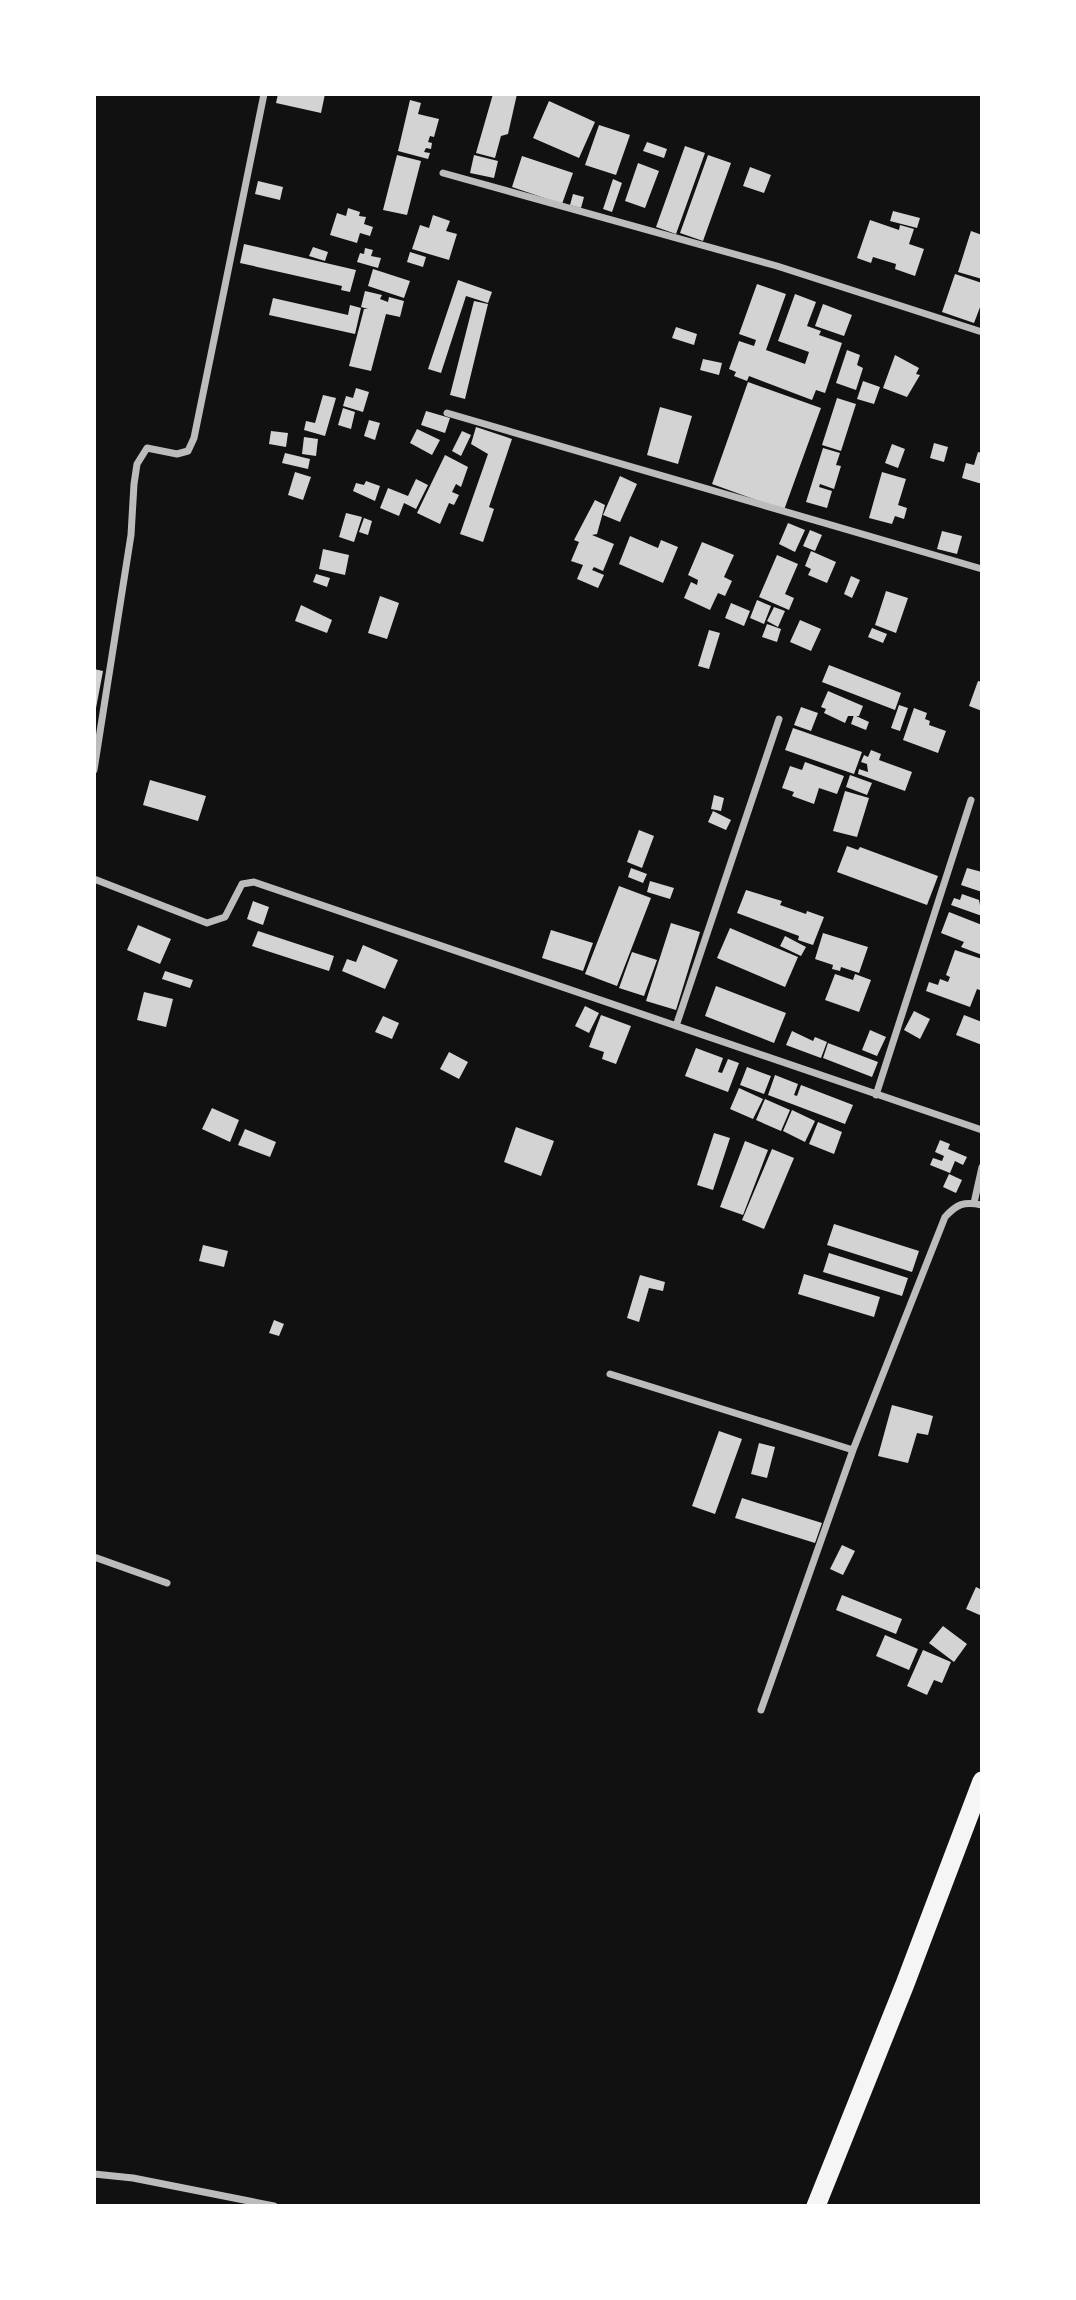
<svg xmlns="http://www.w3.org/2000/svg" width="1076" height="2300" font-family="'Open Sans',sans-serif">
<rect width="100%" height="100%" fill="#111"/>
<!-- building -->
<path fill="#d3d3d3" d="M 278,94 L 325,94 L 321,113 L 276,103 Z
M 493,94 L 517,94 L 508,134 L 501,136 L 495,158 L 476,153 Z
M 410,100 L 421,103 L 418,114 L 439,119 L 434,137 L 430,136 L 428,142 L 432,143 L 431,149 L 426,148 L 424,152 L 430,153 L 428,159 L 398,151 Z
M 549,101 L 595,122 L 579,158 L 533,138 Z
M 599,125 L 630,135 L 616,175 L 585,165 Z
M 647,142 L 667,149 L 664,158 L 643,151 Z
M 685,146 L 705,153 L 676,234 L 656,227 Z
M 397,155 L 421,161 L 407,215 L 383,210 Z
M 474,155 L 498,161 L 494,178 L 470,173 Z
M 708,155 L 731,163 L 703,241 L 680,233 Z
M 522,156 L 573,173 L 562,204 L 512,187 Z
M 638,163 L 659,171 L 645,208 L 625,201 Z
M 750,167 L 771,175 L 764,193 L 743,186 Z
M 613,179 L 622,183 L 612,212 L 603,209 Z
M 258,181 L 283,187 L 280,200 L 255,194 Z
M 573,194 L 584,197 L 581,208 L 570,205 Z
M 348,208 L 360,212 L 359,216 L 366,217 L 364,224 L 373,227 L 370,236 L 360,233 L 357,243 L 330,235 L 337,213 L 346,216 Z
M 893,211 L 920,218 L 917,228 L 890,221 Z
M 433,215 L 450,221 L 446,231 L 457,234 L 449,260 L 412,249 L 420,225 L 429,228 Z
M 870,220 L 899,230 L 900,225 L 914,229 L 909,244 L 924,249 L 915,276 L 895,269 L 896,264 L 873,257 L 871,263 L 857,258 Z
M 971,231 L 982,235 L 982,279 L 958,272 Z
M 244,244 L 356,270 L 350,292 L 341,290 L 342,286 L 240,263 Z
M 313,247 L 328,252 L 325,261 L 309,256 Z
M 365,248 L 373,250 L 371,256 L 381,258 L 378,268 L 357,262 L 360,253 L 364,254 Z
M 410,252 L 426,257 L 423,267 L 407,262 Z
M 373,269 L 410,281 L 404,298 L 368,286 Z
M 955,274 L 982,283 L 982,302 L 974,323 L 942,312 Z
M 458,280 L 492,292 L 488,303 L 466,296 L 441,373 L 428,369 Z
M 757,284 L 786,294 L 766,350 L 805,364 L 809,352 L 778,341 L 795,294 L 816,302 L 807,326 L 821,331 L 819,335 L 842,343 L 825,393 L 816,390 L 812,400 L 749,376 L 747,381 L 734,376 L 736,372 L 729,369 L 739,341 L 754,346 L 756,340 L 739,334 Z
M 365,291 L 382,295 L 380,299 L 388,302 L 389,297 L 404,301 L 400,317 L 386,314 L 371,371 L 349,366 L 364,309 L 368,309 L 361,307 Z
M 273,298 L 348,315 L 350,305 L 361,308 L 355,334 L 269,315 Z
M 474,301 L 488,304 L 465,399 L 450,395 Z
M 823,304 L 852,315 L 844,336 L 815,326 Z
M 676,327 L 697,334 L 694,345 L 672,338 Z
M 847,350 L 860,355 L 857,365 L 863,368 L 856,390 L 836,383 Z
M 895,355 L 919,368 L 916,374 L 920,375 L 907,397 L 883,388 Z
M 703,359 L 722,363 L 719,375 L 700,370 Z
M 863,381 L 880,387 L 874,404 L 857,399 Z
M 748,382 L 821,408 L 784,510 L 712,484 Z
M 356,388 L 369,392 L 363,412 L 343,406 L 346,396 L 353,398 Z
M 323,395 L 336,398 L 325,436 L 304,430 L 306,421 L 315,423 Z
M 837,398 L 856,404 L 841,451 L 822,445 Z
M 660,407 L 692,416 L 678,464 L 647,455 Z
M 343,408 L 355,412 L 351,429 L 338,425 Z
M 426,411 L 450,418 L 445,433 L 421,425 Z
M 369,420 L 380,423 L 375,440 L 364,436 Z
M 476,427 L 512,439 L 489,507 L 494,509 L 483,542 L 460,534 L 488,454 L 471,444 Z
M 417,429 L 440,440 L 432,455 L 410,443 Z
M 271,431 L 288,433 L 286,447 L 269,444 Z
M 462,431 L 471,435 L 461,456 L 452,451 Z
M 304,437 L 318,439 L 316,456 L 302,454 Z
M 934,443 L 948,447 L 944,462 L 930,458 Z
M 892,444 L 905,449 L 898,468 L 885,463 Z
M 823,448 L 840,453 L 836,465 L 841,466 L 834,489 L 820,484 L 819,487 L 832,491 L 827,508 L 806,502 Z
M 978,452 L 982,453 L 982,484 L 962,478 L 966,463 L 974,465 Z
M 285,453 L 310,459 L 308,469 L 282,463 Z
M 445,455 L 468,467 L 461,487 L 456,484 L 452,492 L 459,495 L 454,505 L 449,503 L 440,524 L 417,513 Z
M 295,472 L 311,477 L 303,500 L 288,495 Z
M 882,472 L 906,479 L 898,505 L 907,508 L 904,519 L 895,516 L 892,524 L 869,518 Z
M 620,476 L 637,484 L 620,522 L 603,515 Z
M 416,479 L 428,485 L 416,509 L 404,503 L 399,516 L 380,508 L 388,488 L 408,496 Z
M 366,481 L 380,486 L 375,501 L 353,491 L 356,483 L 364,485 Z
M 595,500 L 605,505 L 597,534 L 592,535 L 614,544 L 603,571 L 594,567 L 592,570 L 604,575 L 598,588 L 577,579 L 583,565 L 571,561 L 579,542 L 574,540 Z
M 346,513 L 362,517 L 354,542 L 339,537 Z
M 364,518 L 372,521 L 368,535 L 359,532 Z
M 788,523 L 805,530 L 795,552 L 779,544 Z
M 810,530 L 822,535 L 815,551 L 803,546 Z
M 942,531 L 962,536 L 957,554 L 937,549 Z
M 630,536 L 658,548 L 661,540 L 678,547 L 663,583 L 619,564 Z
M 702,542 L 734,555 L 724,577 L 732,581 L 725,596 L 718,593 L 710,610 L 684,598 L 691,582 L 697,585 L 698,580 L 688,575 Z
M 323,549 L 349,555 L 345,575 L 319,569 Z
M 811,551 L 836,562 L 827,583 L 808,575 L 811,569 L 805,566 Z
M 777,555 L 798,564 L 785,594 L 794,598 L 789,610 L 759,597 Z
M 316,574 L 330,578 L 327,587 L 313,582 Z
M 851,576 L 860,580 L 852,598 L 844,594 Z
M 886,591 L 908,598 L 896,633 L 875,625 Z
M 380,596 L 399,603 L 387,639 L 368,633 Z
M 757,600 L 771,606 L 764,624 L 750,618 Z
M 731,603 L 750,611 L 744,626 L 725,618 Z
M 301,605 L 332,620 L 327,633 L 295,621 Z
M 774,607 L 785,611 L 778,627 L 767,621 Z
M 800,620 L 821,629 L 811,651 L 790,642 Z
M 767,624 L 781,629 L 777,642 L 762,637 Z
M 872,628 L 887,634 L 883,643 L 868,637 Z
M 709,630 L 720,633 L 709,669 L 698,666 Z
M 829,665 L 901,693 L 895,710 L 822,682 Z
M 94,669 L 103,671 L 96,708 L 94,708 Z
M 978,681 L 982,682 L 982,711 L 969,706 Z
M 828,691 L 863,706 L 859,716 L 848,716 L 845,723 L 824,713 L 826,709 L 821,707 Z
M 899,705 L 908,708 L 900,731 L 891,728 Z
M 801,707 L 818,713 L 811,731 L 794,725 Z
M 914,708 L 927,713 L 925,719 L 930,721 L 929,725 L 946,731 L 938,753 L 903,740 Z
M 854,715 L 869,722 L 866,730 L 851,724 Z
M 793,728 L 862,752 L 854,774 L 785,750 Z
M 871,750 L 881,754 L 879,760 L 912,772 L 905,791 L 858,774 L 859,769 L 868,772 L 867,764 L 861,762 L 864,755 L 868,757 Z
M 805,762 L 844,776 L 837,794 L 819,788 L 814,804 L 792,796 L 794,792 L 782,788 L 790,766 L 802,770 Z
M 850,775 L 872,783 L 867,795 L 846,787 Z
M 150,780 L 206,796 L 198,821 L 143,805 Z
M 845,791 L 869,798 L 857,837 L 833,831 Z
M 714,795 L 724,798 L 721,811 L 711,809 Z
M 713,811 L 731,820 L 726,830 L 708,822 Z
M 639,830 L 654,836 L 642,868 L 627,862 Z
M 847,846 L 858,850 L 860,847 L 938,876 L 927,905 L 837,872 Z
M 631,868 L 647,874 L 643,883 L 628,877 Z
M 967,868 L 982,872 L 982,892 L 961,885 Z
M 650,881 L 674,888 L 670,899 L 647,892 Z
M 619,886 L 651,898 L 617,986 L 585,974 Z
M 746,890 L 782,901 L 780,905 L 806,914 L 807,911 L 824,917 L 813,945 L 798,940 L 799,936 L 737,913 Z
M 962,894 L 979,900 L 982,916 L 951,905 L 954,898 L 960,900 Z
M 253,901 L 269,907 L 263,925 L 247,919 Z
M 949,912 L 982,925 L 982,955 L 961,947 L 964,942 L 941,933 Z
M 671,923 L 700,932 L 676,1010 L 646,1001 Z
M 138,925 L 171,939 L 160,964 L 127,950 Z
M 730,928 L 798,957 L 785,987 L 717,958 Z
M 551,930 L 593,943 L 583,971 L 542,958 Z
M 258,931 L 334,956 L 329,971 L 252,946 Z
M 823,933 L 868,947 L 859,973 L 841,967 L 840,971 L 832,969 L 833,965 L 815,959 Z
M 785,936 L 806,947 L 801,956 L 780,946 Z
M 363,945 L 398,960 L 385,989 L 342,971 L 347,959 L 356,962 Z
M 955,950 L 982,959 L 982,991 L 977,989 L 970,1007 L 926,991 L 929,982 L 938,985 L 940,979 L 948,982 L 950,977 L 946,975 Z
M 632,952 L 657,960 L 644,996 L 619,988 Z
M 165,971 L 193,980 L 190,988 L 162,979 Z
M 835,974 L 853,980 L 855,974 L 871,980 L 859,1012 L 825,1000 Z
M 716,986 L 786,1013 L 774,1043 L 705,1016 Z
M 144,992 L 173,999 L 166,1027 L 137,1020 Z
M 585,1006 L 599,1013 L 589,1033 L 575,1026 Z
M 914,1011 L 930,1019 L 920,1039 L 904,1030 Z
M 601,1015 L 631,1026 L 616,1064 L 602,1059 L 604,1052 L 589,1047 Z
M 964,1015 L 982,1022 L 982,1045 L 956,1035 Z
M 383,1016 L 399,1023 L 392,1039 L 375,1032 Z
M 870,1030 L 886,1037 L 877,1056 L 862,1050 Z
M 792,1031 L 813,1041 L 815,1037 L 827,1042 L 821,1058 L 786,1045 Z
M 828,1043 L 878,1062 L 872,1077 L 823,1058 Z
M 696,1048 L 723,1058 L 718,1072 L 722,1073 L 728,1059 L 739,1063 L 728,1092 L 685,1076 Z
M 449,1052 L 468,1062 L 459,1079 L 440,1069 Z
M 747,1067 L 771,1076 L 764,1094 L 740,1085 Z
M 775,1075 L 798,1084 L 794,1095 L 797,1096 L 801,1085 L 853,1105 L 845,1124 L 768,1095 Z
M 739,1088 L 763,1099 L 753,1119 L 730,1109 Z
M 765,1099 L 790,1110 L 781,1131 L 756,1120 Z
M 212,1108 L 239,1120 L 230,1142 L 202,1129 Z
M 792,1110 L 815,1121 L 805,1142 L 783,1131 Z
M 818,1122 L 842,1132 L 834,1154 L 809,1144 Z
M 516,1127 L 554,1141 L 541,1176 L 504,1162 Z
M 245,1129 L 276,1142 L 270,1157 L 238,1145 Z
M 714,1133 L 730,1138 L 713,1190 L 697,1185 Z
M 940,1140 L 950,1144 L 948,1149 L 967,1157 L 963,1165 L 955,1161 L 950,1173 L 930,1165 L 933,1158 L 942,1161 L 944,1156 L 935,1152 Z
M 745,1141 L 768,1150 L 743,1215 L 720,1207 Z
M 772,1149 L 794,1158 L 764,1229 L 742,1220 Z
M 949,1174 L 962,1180 L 956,1193 L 943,1187 Z
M 834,1224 L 919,1251 L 912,1272 L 827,1245 Z
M 203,1245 L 228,1251 L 224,1267 L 199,1261 Z
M 829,1253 L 908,1278 L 902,1296 L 823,1272 Z
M 804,1274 L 880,1297 L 874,1317 L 798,1294 Z
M 640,1275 L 665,1282 L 663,1291 L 649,1288 L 639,1322 L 627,1318 Z
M 274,1320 L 284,1324 L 279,1336 L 269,1333 Z
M 892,1405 L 933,1416 L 928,1435 L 917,1433 L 908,1463 L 878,1456 Z
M 719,1431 L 742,1439 L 715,1514 L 692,1506 Z
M 759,1443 L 775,1447 L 767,1478 L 751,1474 Z
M 742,1498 L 822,1523 L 815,1543 L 735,1518 Z
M 842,1545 L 855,1551 L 843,1575 L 830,1569 Z
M 976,1587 L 982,1590 L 982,1616 L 966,1609 Z
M 842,1595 L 902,1619 L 896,1634 L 836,1610 Z
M 943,1626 L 967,1644 L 954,1662 L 929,1643 Z
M 885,1635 L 918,1649 L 909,1670 L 876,1656 Z
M 923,1650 L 951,1662 L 942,1683 L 934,1680 L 927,1695 L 907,1686 Z"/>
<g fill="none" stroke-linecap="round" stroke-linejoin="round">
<!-- minor -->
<path stroke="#bcbcbc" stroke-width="7" d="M 443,173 L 777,266 L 982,332
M 447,413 L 982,569
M 94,770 L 131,535 L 134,484 L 137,464 L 147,448 L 177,454 L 188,451 L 194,438 L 264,94
M 94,879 L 207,923 L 225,917 L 242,884 L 254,882 L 982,1130
M 676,1026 L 779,719
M 876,1095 L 971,800
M 974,1203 L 982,1167
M 610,1374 L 853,1450
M 94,1557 L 167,1583
M 761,1710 L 853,1450 L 945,1217 C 957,1204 964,1201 982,1205
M 94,2174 L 133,2178 L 274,2206"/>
<!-- trunk -->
<path stroke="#f5f5f5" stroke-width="19" d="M 816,2206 L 905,1984 L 982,1781"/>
</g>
<!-- border -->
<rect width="1076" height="2300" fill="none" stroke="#ffffff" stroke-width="192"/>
</svg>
